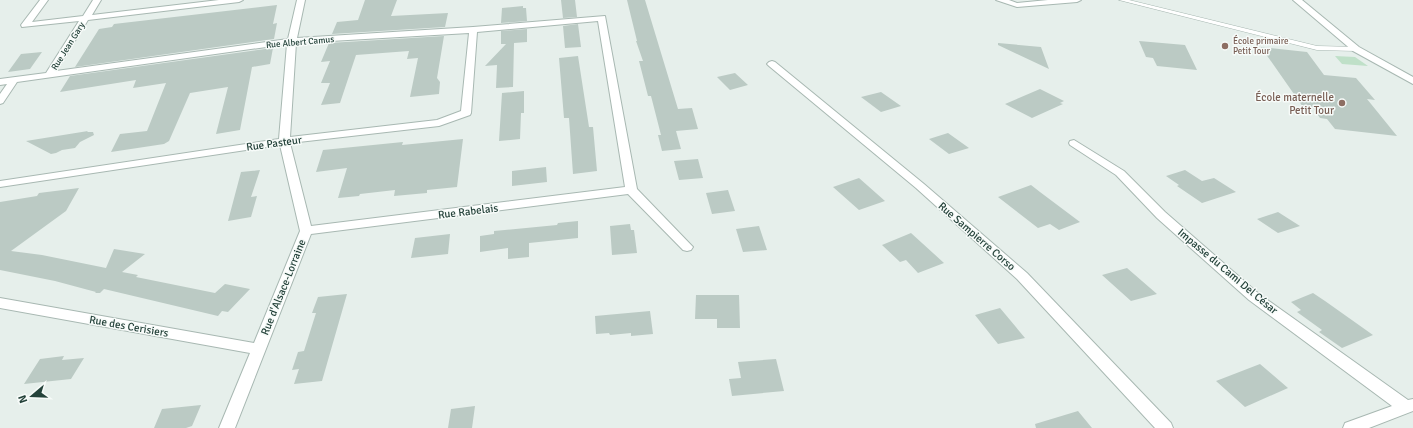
<svg xmlns="http://www.w3.org/2000/svg" width="1413" height="428" font-family="Signika,sans-serif">
<rect width="100%" height="100%" fill="#e6efeb"/>
<!-- green -->
<path fill="#bfe0c8" d="M 1335,56 L 1355,57 L 1368,66 L 1342,64 Z"/>
<!-- building -->
<path fill="#bbcac4" d="M 365,0 L 397,0 L 391,16 L 448,13 L 445,27 L 332,34 L 337,22 L 358,20 Z
M 561,0 L 575,0 L 577,17 L 563,18 Z
M 627,0 L 645,0 L 678,109 L 692,108 L 698,129 L 676,131 L 681,149 L 662,151 L 658,135 L 661,135 L 651,96 L 648,96 L 639,61 L 643,61 L 636,41 L 637,41 Z
M 277,5 L 273,24 L 277,23 L 274,39 L 75,67 L 99,29 L 112,27 L 114,24 Z
M 523,6 L 523,8 L 526,8 L 527,21 L 501,23 L 502,8 Z
M 578,24 L 581,47 L 565,48 L 563,26 Z
M 527,29 L 527,42 L 514,43 L 513,87 L 496,88 L 497,65 L 485,66 L 506,44 L 501,44 L 501,31 Z
M 444,36 L 437,78 L 440,82 L 439,94 L 410,97 L 418,58 L 407,59 L 409,51 L 356,55 L 340,103 L 321,105 L 330,83 L 321,83 L 330,61 L 321,62 L 329,43 Z
M 1139,41 L 1185,45 L 1197,70 L 1157,66 L 1153,58 L 1146,57 Z
M 998,43 L 1041,47 L 1049,69 L 998,45 Z
M 1261,47 L 1307,52 L 1324,75 L 1356,78 L 1375,100 L 1367,99 L 1397,136 L 1335,129 L 1327,119 L 1320,118 L 1313,108 L 1303,107 Z
M 273,48 L 270,64 L 252,67 L 240,130 L 216,134 L 228,87 L 190,93 L 169,141 L 164,144 L 111,152 L 120,134 L 147,131 L 166,83 L 133,88 L 136,80 L 60,92 L 70,76 Z
M 42,52 L 30,69 L 8,72 L 21,54 Z
M 578,56 L 589,127 L 593,127 L 597,171 L 573,174 L 569,118 L 564,118 L 559,58 Z
M 735,73 L 748,85 L 730,90 L 717,77 Z
M 1040,89 L 1064,101 L 1060,103 L 1063,104 L 1032,118 L 1005,104 Z
M 524,91 L 524,113 L 521,113 L 520,139 L 499,141 L 502,93 Z
M 881,92 L 901,106 L 881,112 L 861,97 Z
M 88,131 L 87,132 L 93,132 L 94,135 L 80,142 L 75,148 L 62,150 L 56,153 L 51,154 L 26,141 Z
M 948,133 L 969,148 L 949,154 L 929,139 Z
M 463,139 L 457,187 L 427,190 L 427,193 L 394,196 L 395,190 L 360,194 L 359,196 L 338,198 L 347,168 L 316,172 L 323,150 L 403,142 L 402,145 Z
M 698,159 L 703,178 L 679,180 L 674,161 Z
M 546,167 L 547,182 L 512,186 L 512,171 Z
M 260,170 L 251,197 L 257,196 L 251,217 L 228,221 L 241,172 Z
M 1185,170 L 1202,181 L 1214,178 L 1236,192 L 1202,203 L 1177,186 L 1179,185 L 1166,176 Z
M 859,178 L 885,201 L 859,210 L 833,187 Z
M 1031,185 L 1040,192 L 1080,222 L 1059,230 L 1050,224 L 1038,228 L 998,197 Z
M 79,188 L 66,211 L 11,251 L 42,255 L 106,268 L 114,249 L 145,254 L 122,272 L 138,275 L 136,277 L 215,293 L 225,284 L 250,289 L 228,312 L 222,311 L 218,316 L 104,289 L 100,293 L 95,293 L 96,292 L 55,281 L 0,270 L 0,202 L 37,196 L 39,193 Z
M 728,190 L 735,211 L 712,214 L 706,193 Z
M 1278,212 L 1300,226 L 1278,233 L 1257,219 Z
M 578,221 L 578,238 L 529,243 L 529,257 L 508,259 L 508,248 L 480,252 L 480,236 L 494,234 L 494,231 L 557,225 L 558,223 Z
M 630,224 L 631,230 L 634,230 L 637,253 L 612,255 L 610,226 Z
M 759,226 L 767,250 L 743,252 L 736,229 Z
M 911,233 L 944,263 L 918,273 L 906,260 L 900,262 L 882,245 Z
M 450,234 L 448,254 L 411,258 L 415,238 Z
M 1127,268 L 1157,294 L 1131,301 L 1102,275 Z
M 1313,293 L 1325,301 L 1373,335 L 1342,348 L 1319,332 L 1322,330 L 1297,312 L 1301,310 L 1291,302 Z
M 347,294 L 322,381 L 294,384 L 299,369 L 292,370 L 298,352 L 304,351 L 316,313 L 312,313 L 318,297 Z
M 696,295 L 739,295 L 740,328 L 717,328 L 717,319 L 695,319 Z
M 1000,308 L 1025,338 L 998,344 L 975,315 Z
M 650,311 L 653,334 L 631,336 L 631,333 L 610,335 L 609,333 L 596,334 L 595,316 Z
M 64,356 L 62,360 L 84,358 L 71,379 L 24,384 L 40,359 Z
M 776,359 L 784,391 L 732,396 L 729,379 L 741,378 L 738,362 Z
M 1260,364 L 1288,388 L 1245,407 L 1216,381 Z
M 201,405 L 192,426 L 186,428 L 154,428 L 162,409 Z
M 475,406 L 472,428 L 448,428 L 451,409 Z
M 1078,411 L 1092,428 L 1036,428 L 1035,424 Z"/>
<g fill="none" stroke-linecap="round" stroke-linejoin="round">
<!-- lane casing -->
<g stroke="#a8b8b2" stroke-width="1">
<path id="lane" d="M 1119,0 L 1129,0 L 1317,46 L 1356,47 L 1359,49 L 1356,51 L 1317,50 Z"/>
</g>
<!-- street casing -->
<g stroke="#a8b8b2" stroke-width="2">
<path id="street" d="M 40,0 L 48,0 L 32,22 L 83,16 L 93,0 L 101,0 L 92,15 L 219,0 L 243,0 L 239,2 L 88,20 L 56,71 L 288,39 L 297,0 L 305,0 L 297,38 L 473,27 L 605,16 L 637,189 L 693,247 L 691,250 L 687,251 L 683,250 L 628,194 L 311,234 L 235,428 L 219,428 L 250,353 L 0,308 L 0,298 L 254,343 L 300,231 L 280,145 L 0,187 L 0,181 L 279,139 L 287,44 L 17,82 L 3,103 L 0,104 L 0,94 L 7,84 L 0,85 L 0,79 L 46,73 L 79,21 L 22,27 L 21,25 ZM 598,21 L 625,187 L 311,226 L 290,143 L 439,126 L 470,115 L 471,113 L 477,32 ZM 469,33 L 461,111 L 437,120 L 290,137 L 296,43 Z
M 996,0 L 1009,0 L 1017,3 L 1048,0 L 1081,0 L 1077,2 L 1017,7 Z
M 1293,0 L 1302,0 L 1359,47 L 1413,77 L 1413,84 L 1353,51 Z
M 772,61 L 775,62 L 924,184 L 1027,273 L 1171,423 L 1173,428 L 1155,428 L 1017,279 L 916,188 L 769,66 L 767,64 L 769,62 Z
M 1074,140 L 1124,171 L 1165,212 L 1259,294 L 1408,400 L 1413,399 L 1413,411 L 1369,428 L 1343,428 L 1345,423 L 1392,406 L 1249,300 L 1157,218 L 1116,175 L 1070,145 L 1069,143 L 1070,141 Z"/>
</g>
<!-- lane -->
<use href="#lane" fill="#fff" fill-rule="evenodd"/>
<!-- street -->
<use href="#street" fill="#fff" fill-rule="evenodd"/>
</g>
<!-- markers -->
<g fill="#8d6e63" stroke="#f7fbf9" stroke-width="1.5">
<circle cx="1225" cy="46" r="4"/>
<circle cx="1342" cy="103" r="4"/>
</g>
<g text-anchor="middle" stroke-width="3" stroke-linejoin="round" paint-order="stroke">
<!-- far-education labels -->
<g font-size="9" fill="#785e54" stroke="#f7fbf9" text-anchor="start">
<text x="1233" y="44">École primaire<tspan x="1233" dy="10">Petit Tour</tspan></text>
</g>
<!-- far-street labels -->
<g font-size="9" fill="#24423a" stroke="#f7fbf9">
<text transform="translate(300 42) rotate(-5)" y="3">Rue Albert Camus</text>
<text transform="translate(68 46) rotate(-58)" y="3">Rue Jean Gary</text>
</g>
<!-- education labels -->
<g font-size="11" fill="#785e54" stroke="#f7fbf9" text-anchor="end">
<text x="1334" y="101">École maternelle<tspan x="1334" dy="13">Petit Tour</tspan></text>
</g>
<!-- street labels -->
<g font-size="11" fill="#24423a" stroke="#f7fbf9">
<text transform="translate(274 143) rotate(-8)" y="4">Rue Pasteur</text>
<text transform="translate(468 211) rotate(-7)" y="4">Rue Rabelais</text>
<text transform="translate(977 236) rotate(41)" y="4">Rue Sampierre Corso</text>
<text transform="translate(1228 271) rotate(40)" y="4">Impasse du Cami Del César</text>
<text transform="translate(283 287) rotate(-68)" y="4">Rue d'Alsace-Lorraine</text>
<text transform="translate(129 326) rotate(10)" y="4">Rue des Cerisiers</text>
</g>
</g>
<!-- north arrow -->
<g transform="translate(32 396) rotate(251)" stroke="#f7fbf9" stroke-width="3" paint-order="stroke">
<path d="M0-3L7 15L0 10L-7 15Z" fill="#24423a"/>
<text y="-6" font-size="11" font-weight="bold" text-anchor="middle" fill="#24423a">N</text>
</g>
</svg>
